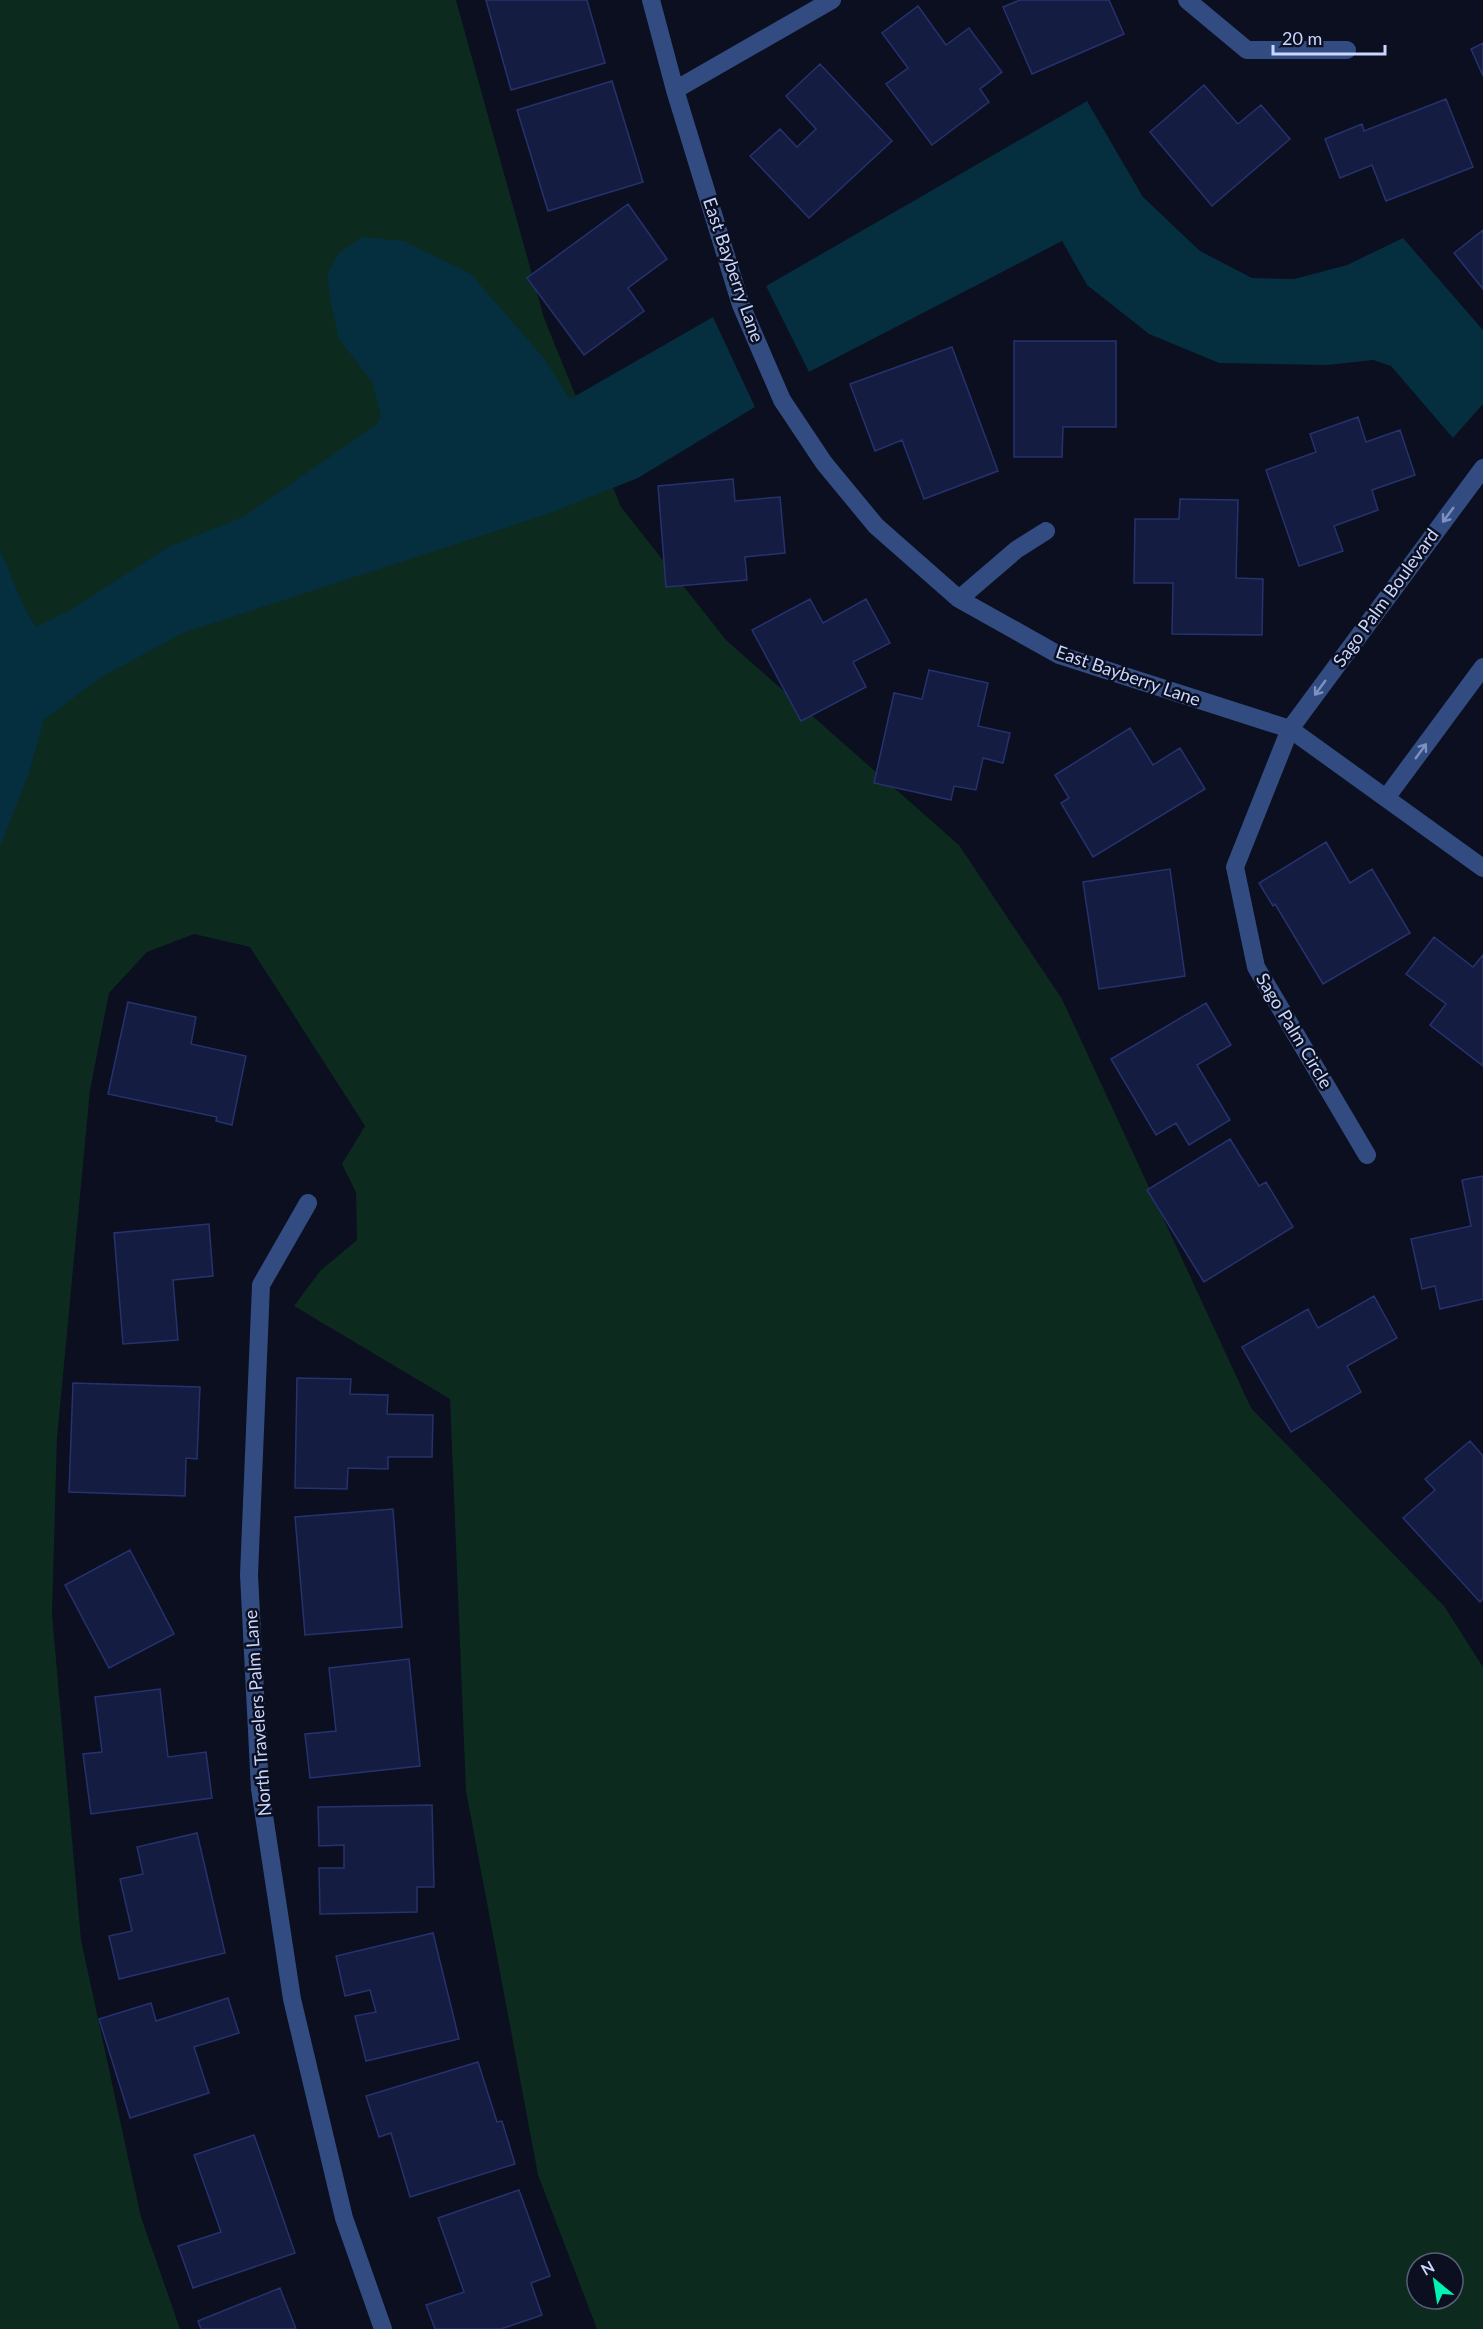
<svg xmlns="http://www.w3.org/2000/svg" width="1483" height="2329" font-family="Lato,sans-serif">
<rect width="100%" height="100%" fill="#0b0f1f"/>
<!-- green -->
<path fill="#0d2a1e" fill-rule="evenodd" d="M 0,0 L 456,0 L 544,318 L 621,507 L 726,640 L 959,845 L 1062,999 L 1251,1408 L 1444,1606 L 1483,1667 L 1483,2329 L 597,2329 L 538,2175 L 466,1791 L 450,1399 L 294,1306 L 320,1271 L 357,1240 L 356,1192 L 342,1164 L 365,1126 L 250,947 L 194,934 L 147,952 L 109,993 L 90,1090 L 57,1438 L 52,1615 L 81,1940 L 141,2217 L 180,2329 L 0,2329 ZM 1417,2263 L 1453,2263 L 1453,2299 L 1417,2299 Z"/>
<!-- water -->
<path fill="#052e3e" d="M 1087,101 L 1143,197 L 1200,251 L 1252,278 L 1294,279 L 1347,265 L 1403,238 L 1483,330 L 1483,404 L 1453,438 L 1391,366 L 1373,360 L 1328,365 L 1219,363 L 1149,334 L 1087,285 L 1062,241 L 809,372 L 766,286 Z
M 363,237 L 404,241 L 471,274 L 543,357 L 570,399 L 713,317 L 755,407 L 638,478 L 545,515 L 183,633 L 100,678 L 44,720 L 29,773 L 0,847 L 0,550 L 24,607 L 36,627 L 72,609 L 168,547 L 243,517 L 377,424 L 381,416 L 372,382 L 339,339 L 331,305 L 327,274 L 339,253 Z"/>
<!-- building -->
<path fill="#151c42" stroke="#26326f" stroke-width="1.5" d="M 486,0 L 587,0 L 605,63 L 511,90 Z
M 1020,0 L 1109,0 L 1124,34 L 1032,74 L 1003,7 Z
M 918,6 L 946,45 L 969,28 L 1002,72 L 980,89 L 989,102 L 932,145 L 886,84 L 908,68 L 882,33 Z
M 1483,43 L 1483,76 L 1471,49 Z
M 820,64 L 892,141 L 809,218 L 750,156 L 780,129 L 797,147 L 816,129 L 786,96 Z
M 612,81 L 643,182 L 548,211 L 517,110 Z
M 1204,85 L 1238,124 L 1261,105 L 1290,139 L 1212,206 L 1150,132 Z
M 1446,99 L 1473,167 L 1386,201 L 1372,165 L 1340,178 L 1325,139 L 1362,124 L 1364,131 Z
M 628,204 L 667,259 L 628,288 L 644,311 L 584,355 L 527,278 Z
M 1483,230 L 1483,289 L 1454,253 Z
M 1014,341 L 1116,341 L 1116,427 L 1063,427 L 1062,457 L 1014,457 Z
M 952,347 L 998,471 L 924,499 L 902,440 L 875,451 L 850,384 Z
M 1358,417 L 1366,442 L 1400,430 L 1415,475 L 1372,490 L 1378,510 L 1334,526 L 1343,551 L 1299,566 L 1266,470 L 1316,452 L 1310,434 Z
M 733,479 L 735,501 L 780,497 L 785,553 L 745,557 L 747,580 L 666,587 L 658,486 Z
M 1180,499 L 1238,500 L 1236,578 L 1263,579 L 1262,635 L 1172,634 L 1173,583 L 1134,583 L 1135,519 L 1179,519 Z
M 810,599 L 823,623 L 866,599 L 890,643 L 853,662 L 866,687 L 801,721 L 752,630 Z
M 929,670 L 988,683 L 978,726 L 1010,733 L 1003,763 L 983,758 L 976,790 L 954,786 L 951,800 L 874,783 L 894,693 L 922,699 Z
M 1130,728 L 1153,765 L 1180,748 L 1205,789 L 1093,857 L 1061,803 L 1069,798 L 1055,775 Z
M 1326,842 L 1350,883 L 1372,869 L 1410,933 L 1323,984 L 1275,904 L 1273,906 L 1259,883 Z
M 1170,869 L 1185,976 L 1099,989 L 1083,882 Z
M 1434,937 L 1473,967 L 1483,955 L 1483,1066 L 1430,1025 L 1446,1004 L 1406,974 Z
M 128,1002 L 196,1017 L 191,1044 L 246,1056 L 232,1125 L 216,1121 L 217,1117 L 108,1094 Z
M 1206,1003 L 1231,1045 L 1197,1065 L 1230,1120 L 1189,1145 L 1176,1123 L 1156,1135 L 1111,1059 Z
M 1230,1139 L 1259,1186 L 1266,1182 L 1293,1227 L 1204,1282 L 1147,1190 Z
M 1483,1176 L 1483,1299 L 1440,1309 L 1435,1286 L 1422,1289 L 1411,1239 L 1471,1226 L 1462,1180 Z
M 209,1224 L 213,1276 L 173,1280 L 178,1340 L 123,1344 L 114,1233 Z
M 1374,1296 L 1397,1338 L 1347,1366 L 1361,1392 L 1291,1432 L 1242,1347 L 1308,1309 L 1318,1328 Z
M 297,1378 L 351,1379 L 350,1394 L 388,1395 L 387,1414 L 433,1415 L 432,1457 L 388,1457 L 388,1469 L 348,1468 L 347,1489 L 295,1488 Z
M 73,1383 L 200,1387 L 197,1459 L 186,1458 L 185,1496 L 69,1492 Z
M 1470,1441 L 1483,1456 L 1483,1599 L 1480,1602 L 1403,1518 L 1435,1490 L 1425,1479 Z
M 393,1509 L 402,1627 L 305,1635 L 295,1517 Z
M 130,1550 L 174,1634 L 109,1668 L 65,1585 Z
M 409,1659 L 420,1766 L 310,1778 L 305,1734 L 336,1731 L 329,1668 Z
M 160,1689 L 168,1757 L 206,1752 L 212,1798 L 91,1814 L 83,1754 L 102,1752 L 95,1697 Z
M 432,1805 L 434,1887 L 417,1887 L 417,1912 L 320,1914 L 319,1868 L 344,1868 L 344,1845 L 319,1846 L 318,1807 Z
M 197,1833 L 225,1953 L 119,1979 L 109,1936 L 132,1931 L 120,1879 L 143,1874 L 137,1847 Z
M 433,1933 L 459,2039 L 366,2061 L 355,2016 L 376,2012 L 370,1990 L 345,1996 L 336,1956 Z
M 228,1998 L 239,2033 L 194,2047 L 209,2093 L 130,2118 L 99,2019 L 151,2003 L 156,2021 Z
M 478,2062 L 497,2122 L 502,2121 L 515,2164 L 410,2197 L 391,2133 L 379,2137 L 366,2096 Z
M 254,2135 L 295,2253 L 193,2288 L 178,2246 L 221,2232 L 194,2155 Z
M 519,2190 L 550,2276 L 531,2283 L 542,2315 L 501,2329 L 435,2329 L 426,2305 L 464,2292 L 438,2218 Z
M 280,2288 L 296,2329 L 201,2329 L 198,2321 Z"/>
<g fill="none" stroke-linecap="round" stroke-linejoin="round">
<!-- minor -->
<path stroke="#324c82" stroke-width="18" d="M 651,0 L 675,90 L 741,305 L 782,400 L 824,463 L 876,526 L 959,599 L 1059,655 L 1290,729 L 1483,868
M 1187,0 L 1247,50 L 1347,50
M 675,90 L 832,0
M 959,599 L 1016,550 L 1046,531
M 1386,798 L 1483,667
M 1367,1155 L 1256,967 L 1235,867 L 1290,729 L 1483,468
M 308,1203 L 261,1285 L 249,1575 L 260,1789 L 292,1999 L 344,2218 L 383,2329"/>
</g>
<!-- one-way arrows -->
<defs><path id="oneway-shaft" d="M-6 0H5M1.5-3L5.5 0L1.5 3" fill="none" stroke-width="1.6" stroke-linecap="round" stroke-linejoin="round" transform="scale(1.5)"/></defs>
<g stroke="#7e91c0">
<use href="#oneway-shaft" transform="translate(1448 515) rotate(126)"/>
<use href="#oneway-shaft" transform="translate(1320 688) rotate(126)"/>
<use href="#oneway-shaft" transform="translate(1421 751) rotate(-54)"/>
</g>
<g text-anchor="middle" stroke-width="5" stroke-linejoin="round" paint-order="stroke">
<!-- street labels -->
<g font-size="18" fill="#c9d6ff" stroke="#0b0f1f">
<text transform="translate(733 270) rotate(71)" y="6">East Bayberry Lane</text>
<text transform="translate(1386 598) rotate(-54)" y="6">Sago Palm Boulevard</text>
<text transform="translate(1128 676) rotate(19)" y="6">East Bayberry Lane</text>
<text transform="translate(1294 1031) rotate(59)" y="6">Sago Palm Circle</text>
<text transform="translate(258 1713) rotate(-94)" y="6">North Travelers Palm Lane</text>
</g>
</g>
<!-- north arrow -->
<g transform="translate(1435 2281) rotate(330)"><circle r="28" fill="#0b0f1f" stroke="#575f79" stroke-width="1.5"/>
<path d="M0-4.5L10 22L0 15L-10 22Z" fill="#00f4b4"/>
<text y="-9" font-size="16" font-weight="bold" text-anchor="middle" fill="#c9d6ff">N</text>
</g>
<!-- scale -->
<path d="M1273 45v9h112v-9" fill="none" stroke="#c9d6ff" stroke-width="3"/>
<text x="1282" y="45" font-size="18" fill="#c9d6ff" stroke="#0b0f1f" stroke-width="4.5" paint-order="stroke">20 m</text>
</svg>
